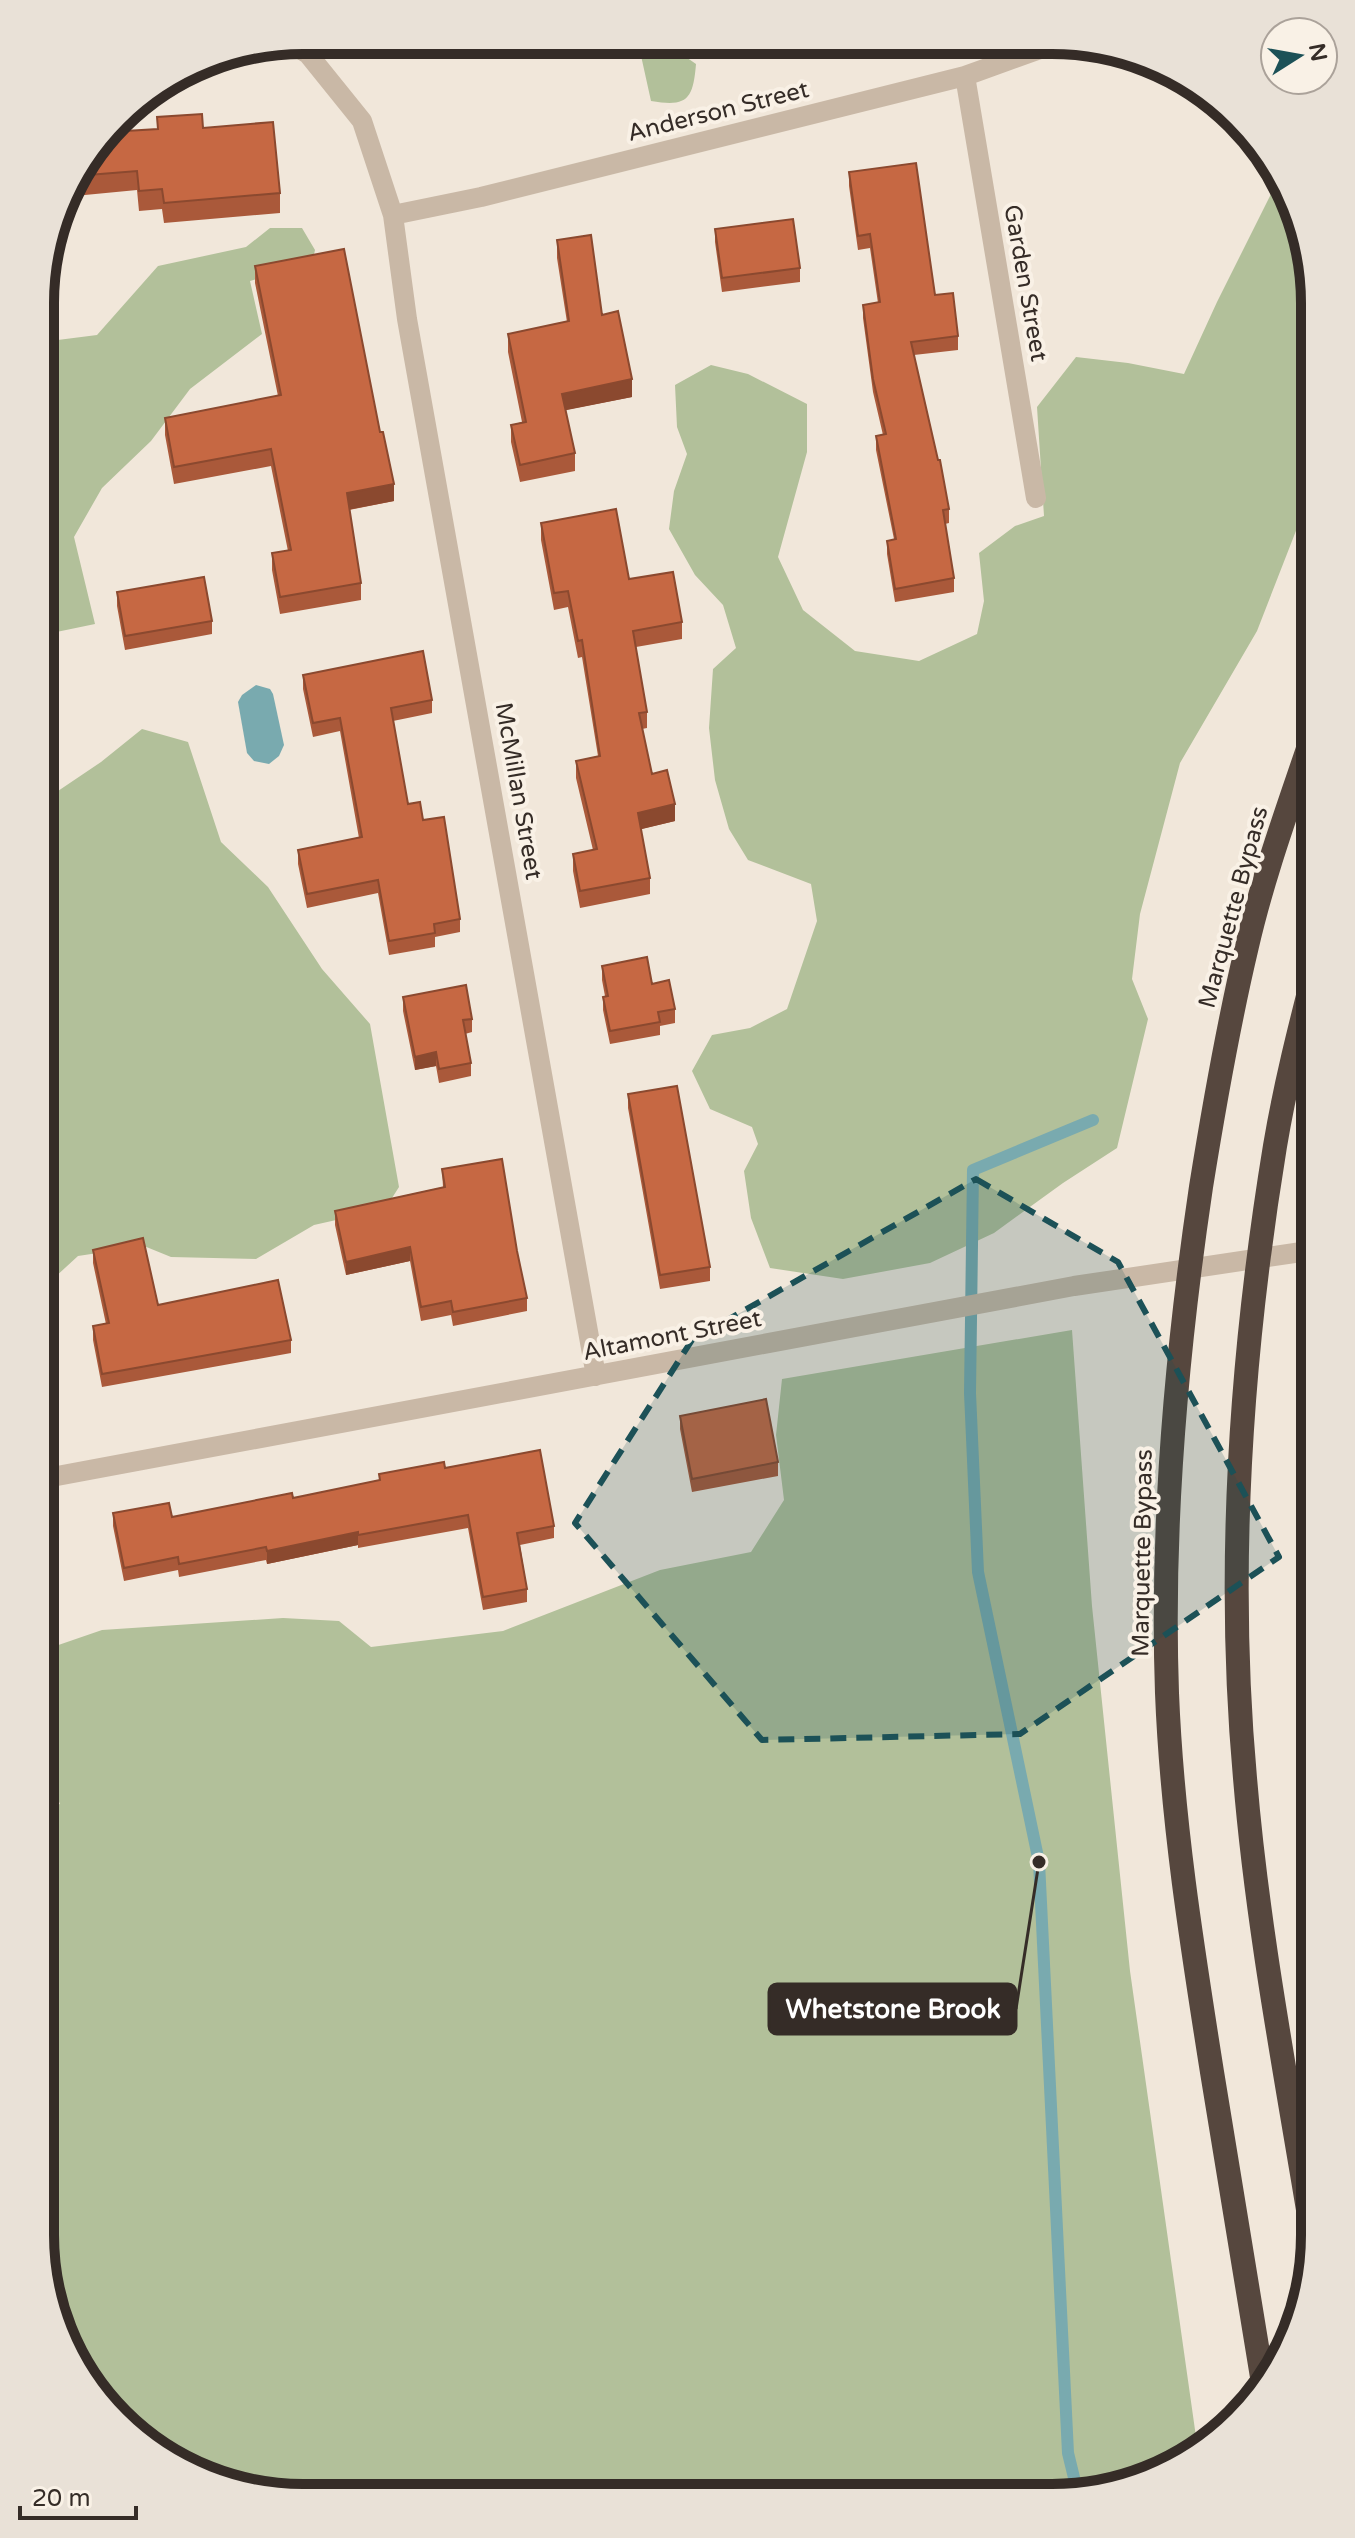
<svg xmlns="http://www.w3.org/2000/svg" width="1355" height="2538" font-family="'Varela Round',sans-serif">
<rect width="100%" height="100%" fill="#f1e7da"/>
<!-- green -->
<path fill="#b2c09a" d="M 638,42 L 679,42 L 683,55 L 696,64 C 693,100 687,107 651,101 Z
M 1277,182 L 1301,218 L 1315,303 L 1315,482 L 1257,631 L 1180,763 L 1140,914 L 1132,979 L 1148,1019 L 1117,1148 L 1063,1183 L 994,1233 L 930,1263 L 843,1279 L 770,1268 L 751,1218 L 744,1171 L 758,1144 L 752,1127 L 710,1109 L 692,1071 L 712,1035 L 750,1028 L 787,1009 L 817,921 L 811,884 L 748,860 L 729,829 L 715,780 L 709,728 L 713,669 L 736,648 L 723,605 L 695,575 L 669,529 L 674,491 L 687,454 L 677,427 L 675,385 L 711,365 L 748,374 L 807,404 L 807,452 L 778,557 L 803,610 L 855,651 L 919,661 L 977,634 L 984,601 L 979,553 L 1015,526 L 1044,516 L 1037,407 L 1076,357 L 1128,363 L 1184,374 L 1217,302 Z
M 270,228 L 302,228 L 315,250 L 311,268 L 274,274 L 250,281 L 262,334 L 190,389 L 151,441 L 102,488 L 74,537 L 95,624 L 42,635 L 42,342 L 97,335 L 158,266 L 246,247 Z
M 142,729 L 188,742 L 221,842 L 268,887 L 322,969 L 370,1024 L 399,1187 L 385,1209 L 314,1225 L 256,1259 L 171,1257 L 144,1246 L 78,1256 L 41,1290 L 42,788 L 58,791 L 101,762 Z
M 1072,1330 L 1092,1606 L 1130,1971 L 1198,2451 L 1137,2484 L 1052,2498 L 269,2496 L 202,2478 L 130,2433 L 54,2320 L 40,2235 L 40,1810 L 60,1804 L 41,1760 L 41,1651 L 102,1630 L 283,1618 L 339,1621 L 371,1647 L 503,1631 L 660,1570 L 751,1552 L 784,1500 L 776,1435 L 782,1379 Z"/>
<!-- water -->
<path fill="#79aaaf" d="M 256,685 L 270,689 L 273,694 L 284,745 L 279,756 L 269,764 L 254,761 L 247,753 L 238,702 L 242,695 Z"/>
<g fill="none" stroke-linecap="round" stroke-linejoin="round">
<!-- stream -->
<path stroke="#79aaaf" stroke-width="12" d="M 1078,2494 L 1068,2453 L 1039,1862 L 978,1572 L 970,1393 L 973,1170 L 1093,1120"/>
<!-- minor -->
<path stroke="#c9b8a6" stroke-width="20" d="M 290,43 L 308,54 L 362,121 L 393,215 L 407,319 L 596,1376
M 965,76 L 1036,498
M 393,215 L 481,197 L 965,76 L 1051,45
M 41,1479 L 1074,1286 L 1315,1250"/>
<!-- highway -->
<path stroke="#56473e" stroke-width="24" d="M 1314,2246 C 1289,2091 1258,1935 1245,1778 C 1226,1568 1241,1353 1275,1146 C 1285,1086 1300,1027 1315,969
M 1264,2389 C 1247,2283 1229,2178 1212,2072 C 1192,1946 1172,1820 1167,1693 C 1161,1524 1176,1355 1201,1187 C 1214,1106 1228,1026 1247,946 C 1264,872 1291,800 1315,728"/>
</g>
<!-- wall -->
<path fill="#aa593a" d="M 157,117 L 203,128 L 280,193 L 280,213 L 164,223 L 162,209 L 139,211 L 137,190 L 64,197 L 67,186 L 109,132 L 157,129 Z
M 849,172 L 935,295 L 958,336 L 958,350 L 914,355 L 949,509 L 949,523 L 945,524 L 954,578 L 954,592 L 895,602 L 887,554 L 887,541 L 894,539 L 876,450 L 876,436 L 883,435 L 873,392 L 863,318 L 863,305 L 878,303 L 870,248 L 858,250 L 849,186 Z
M 715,229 L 800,268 L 800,282 L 722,292 L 715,242 Z
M 557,240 L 602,315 L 632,397 L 565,410 L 575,453 L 575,471 L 520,482 L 511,442 L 511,425 L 522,422 L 508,352 L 508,334 L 567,322 L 557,258 Z
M 255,266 L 394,501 L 349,510 L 361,583 L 361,600 L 280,614 L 272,570 L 272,553 L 288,551 L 271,466 L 174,484 L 165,435 L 165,418 L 278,396 L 255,283 Z
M 541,523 L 629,579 L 682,622 L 682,639 L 636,647 L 647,712 L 647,728 L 642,729 L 652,774 L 675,821 L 641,829 L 650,878 L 650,894 L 580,908 L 573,871 L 573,854 L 593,850 L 576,778 L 576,761 L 598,756 L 582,657 L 578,658 L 568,607 L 554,610 L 541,540 Z
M 117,592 L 212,621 L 212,634 L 125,650 L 117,606 Z
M 303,675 L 432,700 L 432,713 L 393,721 L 408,804 L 423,820 L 460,919 L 460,932 L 435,937 L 435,947 L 389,955 L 378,893 L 307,908 L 298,864 L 298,850 L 359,838 L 340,731 L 313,737 L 303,689 Z
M 602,966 L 675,1009 L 675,1023 L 660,1026 L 660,1035 L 610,1044 L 603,1010 L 603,997 L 605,996 L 602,980 Z
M 403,997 L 472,1019 L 472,1032 L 465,1034 L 471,1063 L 471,1076 L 439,1083 L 436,1066 L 415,1070 L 403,1011 Z
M 628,1094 L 710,1267 L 710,1281 L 660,1289 L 628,1108 Z
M 442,1169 L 517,1251 L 527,1298 L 527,1311 L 453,1326 L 451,1315 L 421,1321 L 410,1261 L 346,1275 L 335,1225 L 335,1211 L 443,1187 Z
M 93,1250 L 158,1305 L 291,1340 L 291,1353 L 102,1387 L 93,1340 L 93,1326 L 106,1324 L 93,1263 Z
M 680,1416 L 778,1462 L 778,1476 L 692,1492 L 680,1429 Z
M 445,1468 L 554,1526 L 554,1538 L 520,1545 L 527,1589 L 527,1602 L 483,1610 L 468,1528 L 358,1548 L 358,1545 L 267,1564 L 266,1560 L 179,1577 L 178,1570 L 124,1581 L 113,1526 L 113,1513 L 172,1517 L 293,1498 L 379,1480 L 379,1474 Z"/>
<!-- shaded-wall -->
<path fill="#8b492f" d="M 686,42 L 700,42 L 686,47 Z
M 632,379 L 632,397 L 562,411 L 562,394 Z
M 394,484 L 394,501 L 347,510 L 347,493 Z
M 675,804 L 675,821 L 638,830 L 638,813 Z
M 436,1052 L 436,1066 L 415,1070 L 415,1057 Z
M 410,1247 L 410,1261 L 346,1275 L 346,1262 Z
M 358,1532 L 358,1545 L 267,1564 L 267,1551 Z"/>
<!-- building -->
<path fill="#c66843" stroke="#8b492f" stroke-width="2" d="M 202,114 L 203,128 L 273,122 L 280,193 L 164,203 L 162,189 L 139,191 L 137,171 L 75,176 L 109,132 L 158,129 L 157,117 Z
M 916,163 L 935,295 L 953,293 L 958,336 L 911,342 L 938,460 L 940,460 L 949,509 L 943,510 L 954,578 L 895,589 L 887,541 L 896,539 L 876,436 L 886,434 L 873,379 L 863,305 L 880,302 L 870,234 L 858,236 L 849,172 Z
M 793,219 L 800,268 L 722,278 L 715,229 Z
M 591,235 L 602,315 L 618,311 L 632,379 L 562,394 L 575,453 L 520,465 L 511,425 L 526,422 L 508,334 L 569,321 L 557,240 Z
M 344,249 L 380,432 L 383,432 L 394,484 L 347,493 L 361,583 L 280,597 L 272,553 L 291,550 L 271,449 L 174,467 L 165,418 L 281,395 L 255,266 Z
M 616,509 L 629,579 L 673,572 L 682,622 L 633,631 L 647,712 L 639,713 L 652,774 L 667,770 L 675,804 L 638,813 L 650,878 L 580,891 L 573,854 L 597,849 L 576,761 L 600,756 L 582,640 L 578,641 L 568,591 L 554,593 L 541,523 Z
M 204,577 L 212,621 L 125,636 L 117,592 Z
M 423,651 L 432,700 L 391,708 L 408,804 L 420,802 L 423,820 L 444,817 L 460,919 L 434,924 L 435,933 L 389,941 L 378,880 L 307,894 L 298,850 L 362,837 L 340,718 L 313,723 L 303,675 Z
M 647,957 L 652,984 L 669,980 L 675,1009 L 658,1012 L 660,1022 L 610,1031 L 603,997 L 608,996 L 602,966 Z
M 466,985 L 472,1019 L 463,1020 L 471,1063 L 439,1069 L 436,1052 L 415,1057 L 403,997 Z
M 677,1086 L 710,1267 L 660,1275 L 628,1094 Z
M 502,1159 L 517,1251 L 527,1298 L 453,1312 L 451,1301 L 421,1307 L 410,1247 L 346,1262 L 335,1211 L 445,1187 L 442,1169 Z
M 143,1238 L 158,1305 L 278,1280 L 291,1340 L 102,1374 L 93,1326 L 109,1323 L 93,1250 Z
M 766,1399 L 778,1462 L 692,1479 L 680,1416 Z
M 540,1450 L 554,1526 L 517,1533 L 527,1589 L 483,1597 L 468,1515 L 358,1535 L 358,1532 L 267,1551 L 266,1547 L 179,1564 L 178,1557 L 124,1568 L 113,1513 L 169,1503 L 172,1517 L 292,1493 L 293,1498 L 380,1480 L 379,1474 L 444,1462 L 445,1468 Z"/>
<!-- marked area -->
<path fill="#1c5157" fill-opacity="0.2" stroke="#1c5157" stroke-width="6" stroke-dasharray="16 10" stroke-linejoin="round" d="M 976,1179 L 1118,1262 L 1279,1557 L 1020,1734 L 762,1740 L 575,1523 L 692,1340 Z"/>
<g text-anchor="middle" stroke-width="8" stroke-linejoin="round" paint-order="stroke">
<!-- street labels -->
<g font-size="24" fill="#352c27" stroke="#f9f1e6">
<text transform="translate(718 111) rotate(-14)" y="8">Anderson Street</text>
<text transform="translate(1026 283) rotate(80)" y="8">Garden Street</text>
<text transform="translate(519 791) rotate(80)" y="8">McMillan Street</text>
<text transform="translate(1233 907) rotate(-75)" y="8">Marquette Bypass</text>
<text transform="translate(672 1335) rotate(-11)" y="8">Altamont Street</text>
<text transform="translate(1142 1553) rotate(-89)" y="8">Marquette Bypass</text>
</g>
</g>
<!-- crop -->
<path d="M0 0H1355V2538H0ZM303 54H1052A249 249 0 0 1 1301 303V2235A249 249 0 0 1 1052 2484H303A249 249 0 0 1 54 2235V303A249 249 0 0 1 303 54Z" fill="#e9e1d7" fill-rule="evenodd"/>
<path fill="none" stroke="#352c27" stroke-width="10" d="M303 54H1052A249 249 0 0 1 1301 303V2235A249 249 0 0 1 1052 2484H303A249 249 0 0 1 54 2235V303A249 249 0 0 1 303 54Z"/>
<!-- callouts -->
<path fill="none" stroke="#352c27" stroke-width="3" d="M1039 1862L1016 2009"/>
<circle fill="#352c27" stroke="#f9f1e6" stroke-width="3" cx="1039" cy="1862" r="8"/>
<rect fill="#352c27" stroke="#352c27" stroke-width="3" x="769" y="1984" width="247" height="50" rx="8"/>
<g font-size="26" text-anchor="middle" font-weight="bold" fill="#fff">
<text x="893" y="2018">Whetstone Brook</text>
</g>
<!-- north arrow -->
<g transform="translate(1299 56) rotate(79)"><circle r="38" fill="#f9f1e6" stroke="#aba29a" stroke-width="2"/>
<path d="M0-6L14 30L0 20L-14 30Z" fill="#1c5157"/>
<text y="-12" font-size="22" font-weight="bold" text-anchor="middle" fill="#352c27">N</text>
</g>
<!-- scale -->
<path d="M20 2506v12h116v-12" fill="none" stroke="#352c27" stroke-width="4"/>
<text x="32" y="2506" font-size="24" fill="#352c27" stroke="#f9f1e6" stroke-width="6" paint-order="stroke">20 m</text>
</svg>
